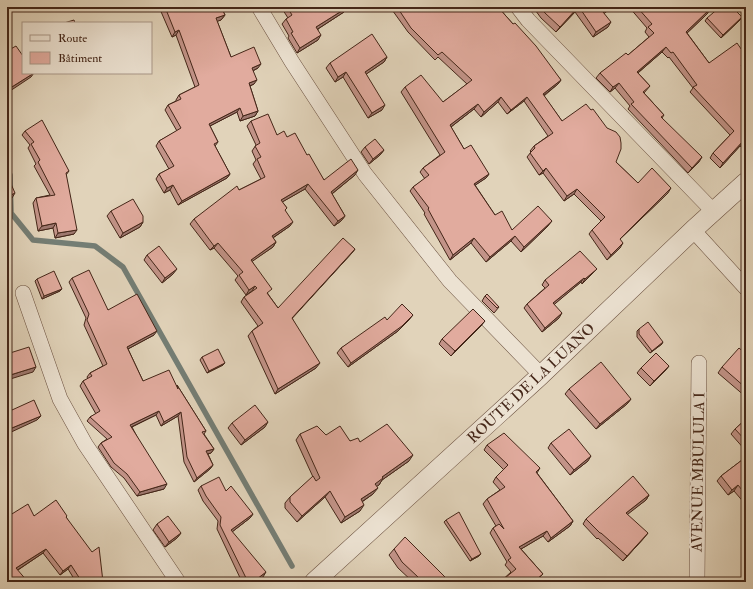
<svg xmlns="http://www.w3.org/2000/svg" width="753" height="589" font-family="'IM FELL Double Pica',serif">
<rect width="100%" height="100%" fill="#e1d3ba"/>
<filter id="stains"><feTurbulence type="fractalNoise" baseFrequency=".005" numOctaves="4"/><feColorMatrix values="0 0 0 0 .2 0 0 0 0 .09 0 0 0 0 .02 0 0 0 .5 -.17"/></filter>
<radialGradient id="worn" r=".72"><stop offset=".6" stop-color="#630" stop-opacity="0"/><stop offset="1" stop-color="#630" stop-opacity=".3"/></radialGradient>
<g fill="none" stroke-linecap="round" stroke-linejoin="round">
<!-- stream -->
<path stroke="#747d74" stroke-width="5.5" d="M 7,170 L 10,175 L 11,213 L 33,240 L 95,246 L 123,267 L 292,566"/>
<!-- minor casing -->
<g stroke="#6b5140" stroke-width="16">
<path id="minor" d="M 259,7 L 292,62 L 365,174 L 450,281 L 541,375
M 518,7 L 528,20 L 714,212
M 693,230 L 746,288
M 23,293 L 60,399 L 85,444 L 178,582
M 697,582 L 699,363"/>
</g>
<!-- tertiary casing -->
<g stroke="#6b5140" stroke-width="20">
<path id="tertiary" d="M 314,582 L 541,375 L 693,230 L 746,182"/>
</g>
<!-- minor -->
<use href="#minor" stroke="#ece2d2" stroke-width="15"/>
<!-- tertiary -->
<use href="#tertiary" stroke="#ece2d2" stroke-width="19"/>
</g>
<!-- wall -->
<path fill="#c29388" stroke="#442618" d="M 159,7 L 221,7 L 225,15 L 221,20 L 217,21 L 231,57 L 258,68 L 253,71 L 254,84 L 250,86 L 258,111 L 255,116 L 240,121 L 237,112 L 210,126 L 218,142 L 215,146 L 230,174 L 227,178 L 178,205 L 170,190 L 164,193 L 156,179 L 159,174 L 169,169 L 156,146 L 159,141 L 177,131 L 165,110 L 168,105 L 176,101 L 176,100 L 179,95 L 195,87 L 176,35 L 172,37 Z
M 281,7 L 348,7 L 344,12 L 318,29 L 318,40 L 297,53 L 288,38 L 289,36 L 282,24 L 286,19 L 288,18 Z
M 390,7 L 498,7 L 513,24 L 561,80 L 558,84 L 544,96 L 562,121 L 616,162 L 638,183 L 668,193 L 620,239 L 620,248 L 607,260 L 589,234 L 592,230 L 601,221 L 574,194 L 564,201 L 543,173 L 539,175 L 527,157 L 531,152 L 530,151 L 534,146 L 548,136 L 524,101 L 507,114 L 498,102 L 481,117 L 474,109 L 451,127 L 464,149 L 489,174 L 486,178 L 475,185 L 495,215 L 512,230 L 548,226 L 521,252 L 511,241 L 486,262 L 471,243 L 450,260 L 424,214 L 425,213 L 410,191 L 413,187 L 425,179 L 420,172 L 423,168 L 440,155 L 401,92 L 405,87 L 443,102 L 467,84 L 438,57 L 435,60 L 408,32 Z
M 533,7 L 613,7 L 604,13 L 608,27 L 593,37 L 575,12 L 556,32 L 541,18 Z
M 629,7 L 708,7 L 710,9 L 707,14 L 687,33 L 709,63 L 746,56 L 746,64 L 742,67 L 746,72 L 746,148 L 744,150 L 740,146 L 720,168 L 710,158 L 713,153 L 730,135 L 690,92 L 693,88 L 669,57 L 668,58 L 662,52 L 638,73 L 650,86 L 644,93 L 664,115 L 662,118 L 699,162 L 688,173 L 628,109 L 630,106 L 615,88 L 610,92 L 596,78 L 600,73 L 628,55 L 649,37 L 645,32 L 647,28 Z
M 707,18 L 740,20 L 721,38 L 705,21 Z
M 387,57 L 384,62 L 366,74 L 382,110 L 368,118 L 343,77 L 335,82 L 326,68 L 330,63 Z
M 251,121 L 277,135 L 287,137 L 307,155 L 324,180 L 355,175 L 332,194 L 345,216 L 341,221 L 334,226 L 305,189 L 282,202 L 287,208 L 285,210 L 290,226 L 273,238 L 276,242 L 273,247 L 252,261 L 268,294 L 278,308 L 355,249 L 351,254 L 292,318 L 316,368 L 275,394 L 248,336 L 252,331 L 258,326 L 241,302 L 244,297 L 252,291 L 246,295 L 235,280 L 238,276 L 214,248 L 210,250 L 190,224 L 194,219 L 239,190 L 261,179 L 253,164 L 256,160 L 252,151 L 256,145 L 247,126 Z
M 25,131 L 69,171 L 66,175 L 74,234 L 55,238 L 53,228 L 38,231 L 33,203 L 36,198 L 50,195 L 34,166 L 36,164 L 28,148 L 30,145 L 22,135 Z
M 365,147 L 384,150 L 380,155 L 369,164 L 361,152 Z
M 111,211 L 143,222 L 140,227 L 120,238 L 107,216 Z
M 147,255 L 173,274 L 162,283 L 144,260 Z
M 597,269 L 582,284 L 581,282 L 554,304 L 559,318 L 542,332 L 524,308 L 527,304 L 545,288 L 542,285 L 545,280 Z
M 72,278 L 108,310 L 154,335 L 128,349 L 143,381 L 176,386 L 177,385 L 206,431 L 204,434 L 214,449 L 211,453 L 208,454 L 213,465 L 210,469 L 194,482 L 184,462 L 178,416 L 161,426 L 156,415 L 132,427 L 164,489 L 137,496 L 124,478 L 111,467 L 98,447 L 101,443 L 107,439 L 87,421 L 90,417 L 96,414 L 80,386 L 83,381 L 88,379 L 87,377 L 90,373 L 103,366 L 84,325 L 86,318 L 69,282 Z
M 37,279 L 62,289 L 60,291 L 42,299 L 35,281 Z
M 485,296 L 499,307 L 494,313 L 482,301 Z
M 387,320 L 409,320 L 398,331 L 348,367 L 337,353 L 341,348 Z
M 481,326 L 451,356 L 439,344 L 442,339 Z
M 639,329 L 662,344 L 650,353 L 637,337 L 637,331 Z
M 746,354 L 746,397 L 718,373 L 722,367 Z
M 202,357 L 223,365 L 207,373 L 200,360 Z
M 669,366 L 665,371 L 650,386 L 637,373 L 641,368 Z
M 569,389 L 631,399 L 627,404 L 596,429 L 565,394 Z
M 746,419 L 746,451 L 731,434 L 735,429 Z
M 232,423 L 265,427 L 241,445 L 228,428 Z
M 300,434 L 326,435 L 350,441 L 360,442 L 409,461 L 382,480 L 379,485 L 376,486 L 373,494 L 362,502 L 360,511 L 341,523 L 325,497 L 297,522 L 285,508 L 285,503 L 290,497 L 313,477 L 296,440 Z
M 551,443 L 588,461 L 570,475 L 548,448 Z
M 487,445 L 540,468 L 537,473 L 573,521 L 570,526 L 548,542 L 543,536 L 521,549 L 543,574 L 535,582 L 500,582 L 511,572 L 505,565 L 507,562 L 490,533 L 493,528 L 496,526 L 483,504 L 487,499 L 500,490 L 493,482 L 496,477 L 504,470 L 484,450 Z
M 746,457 L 746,505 L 734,491 L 728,495 L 717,481 L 721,476 Z
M 201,486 L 226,491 L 253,514 L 250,518 L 232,532 L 263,577 L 256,582 L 242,582 L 217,529 L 218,521 L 203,501 L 198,490 Z
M 649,495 L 646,500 L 627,514 L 644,538 L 623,561 L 598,538 L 597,539 L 583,524 L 586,519 Z
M 34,516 L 66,517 L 103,582 L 76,582 L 68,569 L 60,575 L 43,553 L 18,570 L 7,582 Z
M 446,520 L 481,554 L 479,556 L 470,561 L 444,522 Z
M 157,524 L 181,533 L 177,538 L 165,547 L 153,530 Z
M 394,549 L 450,582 L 413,582 L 398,568 L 389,555 Z"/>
<!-- shaded-wall -->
<path fill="#9e786f" stroke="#442618" d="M 348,7 L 344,12 L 313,32 L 316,27 Z
M 578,7 L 575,12 L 556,32 L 560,27 Z
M 609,7 L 613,7 L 599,17 L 603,12 Z
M 710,9 L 707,14 L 683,37 L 686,32 Z
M 225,15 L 221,20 L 213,23 L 216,18 Z
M 742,17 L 740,20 L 721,38 L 723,35 Z
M 611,22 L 608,27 L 593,37 L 596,32 Z
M 179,30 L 176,35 L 172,37 L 175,32 Z
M 321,35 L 318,40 L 297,53 L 300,48 Z
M 666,47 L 662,52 L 633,77 L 637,72 Z
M 387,57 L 384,62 L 362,77 L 365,72 Z
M 746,62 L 746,64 L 745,65 L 737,70 L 741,65 Z
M 261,64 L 258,68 L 248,73 L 252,68 Z
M 346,72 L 343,77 L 335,82 L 338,77 Z
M 34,73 L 31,77 L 7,93 L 7,90 Z
M 257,80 L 254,84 L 245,88 L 249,83 Z
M 561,80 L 558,84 L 539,99 L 543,94 Z
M 619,83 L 615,88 L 610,92 L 613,87 Z
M 501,97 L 498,102 L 481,117 L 484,112 Z
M 527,97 L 524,101 L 507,114 L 511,110 Z
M 478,104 L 474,109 L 447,130 L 450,125 Z
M 385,105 L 382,110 L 368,118 L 372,113 Z
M 240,108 L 237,112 L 206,128 L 209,124 Z
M 258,111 L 255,116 L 240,121 L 243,116 Z
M 743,141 L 740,146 L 720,168 L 723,163 Z
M 384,150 L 380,155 L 369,164 L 373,159 Z
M 702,157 L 699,162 L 688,173 L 692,168 Z
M 546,168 L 543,173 L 539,175 Z
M 358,170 L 355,175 L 328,197 L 331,192 Z
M 230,174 L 227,178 L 178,205 L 182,201 Z
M 489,174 L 486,178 L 471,188 L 474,184 Z
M 308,184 L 305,189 L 277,205 L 281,200 Z
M 173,185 L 170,190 L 164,193 L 167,188 Z
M 671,188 L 668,193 L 616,243 Z
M 577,189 L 574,194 L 564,201 L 567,196 Z
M 15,193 L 12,198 L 7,200 L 7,197 Z
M 345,216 L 341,221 L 334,226 L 338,221 Z
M 552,221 L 548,226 L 521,252 L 524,247 Z
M 143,222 L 140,227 L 120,238 L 123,233 Z
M 293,222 L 290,226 L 268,241 L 272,236 Z
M 56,223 L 53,228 L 38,231 L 42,226 Z
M 77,230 L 74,234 L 55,238 L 58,233 Z
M 515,236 L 511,241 L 486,262 L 490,257 Z
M 474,238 L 471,243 L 450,260 L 453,255 Z
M 276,242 L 273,247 L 247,265 L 251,260 Z
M 218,243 L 214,248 L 210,250 L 214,246 Z
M 623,243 L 620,248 L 607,260 L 611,255 Z
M 355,249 L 351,254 L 288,323 L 292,318 Z
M 177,269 L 173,274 L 162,283 L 165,278 Z
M 597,269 L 582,284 L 585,279 Z
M 584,278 L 581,282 L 550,308 L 553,303 Z
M 255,286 L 252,291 L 246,295 L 249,290 Z
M 62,289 L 60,291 L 42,299 L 44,296 Z
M 562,313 L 559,318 L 542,332 L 545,328 Z
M 413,315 L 409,320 L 398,331 L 348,367 L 351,363 Z
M 485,321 L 481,326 L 451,356 L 455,351 Z
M 157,331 L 154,335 L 124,351 L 127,347 Z
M 663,342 L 662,344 L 650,353 L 652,351 Z
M 225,363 L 223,365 L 207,373 L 209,371 Z
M 320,363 L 316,368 L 275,394 L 278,389 Z
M 669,366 L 665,371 L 650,386 L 654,381 Z
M 36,367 L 33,372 L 7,380 L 7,376 Z
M 631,399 L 627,404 L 596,429 L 600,424 Z
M 159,411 L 156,415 L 127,429 L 130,425 Z
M 181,412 L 178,416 L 161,426 L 164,422 Z
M 41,416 L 37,420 L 7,434 L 7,430 Z
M 268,422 L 265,427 L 241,445 L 245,440 Z
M 214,449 L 211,453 L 203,455 L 206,451 Z
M 413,455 L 409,461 L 382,480 L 379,485 L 371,490 L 375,484 L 382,477 Z
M 591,456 L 588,461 L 570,475 L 574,470 Z
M 213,465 L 210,469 L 194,482 L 197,478 Z
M 167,484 L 164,489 L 137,496 L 140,492 Z
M 738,485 L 734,491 L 728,495 L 732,490 Z
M 378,488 L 373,494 L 357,505 L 361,499 Z
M 330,491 L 325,497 L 297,522 L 302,516 Z
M 649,495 L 646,500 L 623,518 L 626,513 Z
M 364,505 L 360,511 L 341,523 L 345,517 Z
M 253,514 L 250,518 L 228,535 L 231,530 Z
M 573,521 L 570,526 L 548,542 L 551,538 Z
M 547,531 L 543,536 L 516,552 L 519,547 Z
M 181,533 L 177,538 L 165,547 L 169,542 Z
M 648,533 L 644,538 L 623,561 L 627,556 Z
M 46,549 L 43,553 L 13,573 L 16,568 Z
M 481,554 L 479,556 L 470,561 L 472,559 Z
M 71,565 L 68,569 L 60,575 L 63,571 Z
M 266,572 L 263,577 L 256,582 L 253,582 Z
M 543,574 L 535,582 L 533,582 Z"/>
<!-- building -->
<path fill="#e1ab9e" stroke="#442618" d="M 165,7 L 221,7 L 225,15 L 216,18 L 231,57 L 254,47 L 261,64 L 252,68 L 257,80 L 249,83 L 258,111 L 243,116 L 240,108 L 209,124 L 218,142 L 214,144 L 230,174 L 182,201 L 173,185 L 167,188 L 159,174 L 174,166 L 159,141 L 181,128 L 168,105 L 181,99 L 179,95 L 199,85 L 179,30 L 175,32 Z
M 287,7 L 348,7 L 316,27 L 321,35 L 300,48 L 291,33 L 293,32 L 286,19 L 292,15 Z
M 397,7 L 498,7 L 513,24 L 515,23 L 536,46 L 561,80 L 543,94 L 562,121 L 586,104 L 591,110 L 593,109 L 607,128 L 616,132 L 620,137 L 621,143 L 621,149 L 616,162 L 638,183 L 652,168 L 671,188 L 620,239 L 623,243 L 611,255 L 592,230 L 605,217 L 577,189 L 567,196 L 546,168 L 543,171 L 530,153 L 535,148 L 534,146 L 553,133 L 527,97 L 511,110 L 501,97 L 484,112 L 478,104 L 450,125 L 464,149 L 471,145 L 489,174 L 474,184 L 495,215 L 502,211 L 512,230 L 538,206 L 552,221 L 524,247 L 515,236 L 490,257 L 474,238 L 453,255 L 428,209 L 429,208 L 413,187 L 429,175 L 423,168 L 445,152 L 405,87 L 421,75 L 443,102 L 472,80 L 442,52 L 438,55 L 411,28 Z
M 540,7 L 578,7 L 560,27 L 545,13 Z
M 579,7 L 609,7 L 603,12 L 611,22 L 596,32 Z
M 637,7 L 708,7 L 710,9 L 686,32 L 709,63 L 737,43 L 746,56 L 746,62 L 741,65 L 746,72 L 746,144 L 743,141 L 723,163 L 713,153 L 734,131 L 693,87 L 697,85 L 673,52 L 671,53 L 666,47 L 637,72 L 650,86 L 643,92 L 664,115 L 661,117 L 702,157 L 692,168 L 631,104 L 634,102 L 619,83 L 613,87 L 600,73 L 626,53 L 628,55 L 654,33 L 648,27 L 652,24 Z
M 720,7 L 732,7 L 742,17 L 723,35 L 707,18 Z
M 74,20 L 75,23 L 57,23 L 64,23 Z
M 372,34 L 387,57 L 365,72 L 385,105 L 372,113 L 346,72 L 338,77 L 330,63 Z
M 16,46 L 23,56 L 23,73 L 34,73 L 7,90 L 7,51 Z
M 268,114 L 277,135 L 284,131 L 287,137 L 295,133 L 307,155 L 309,154 L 324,180 L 351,159 L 358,170 L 331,192 L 345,216 L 338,221 L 308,184 L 281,200 L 287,208 L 285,210 L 293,222 L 272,236 L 276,242 L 251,260 L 272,289 L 267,293 L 278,308 L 343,238 L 355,249 L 292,318 L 320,363 L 278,389 L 252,331 L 263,323 L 244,297 L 257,288 L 255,286 L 249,290 L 239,275 L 243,272 L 218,243 L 214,246 L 194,219 L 237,186 L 239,190 L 265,177 L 257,159 L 261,157 L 255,146 L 260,143 L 251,121 Z
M 42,120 L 69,171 L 66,173 L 77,230 L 58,233 L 56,223 L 42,226 L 36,198 L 55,195 L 38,162 L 40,160 L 31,144 L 34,142 L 25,131 Z
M 375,139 L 384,150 L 373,159 L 365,147 Z
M 7,175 L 15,193 L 7,197 Z
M 133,199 L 143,216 L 143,222 L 123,233 L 111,211 Z
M 159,246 L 177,269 L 165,278 L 147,255 Z
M 580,251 L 597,269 L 585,279 L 584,278 L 553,303 L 562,313 L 545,328 L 527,304 L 549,285 L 545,280 Z
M 89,270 L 108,310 L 137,294 L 157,331 L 127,347 L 143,381 L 169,370 L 178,389 L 177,385 L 206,431 L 202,432 L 214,449 L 206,451 L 213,465 L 197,478 L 187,457 L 181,412 L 164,422 L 159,411 L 130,425 L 167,484 L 140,492 L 127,474 L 114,463 L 101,443 L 112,437 L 90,417 L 100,411 L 83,381 L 92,376 L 90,373 L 107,364 L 87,320 L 89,314 L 72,278 Z
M 54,271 L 62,289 L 44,296 L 37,279 Z
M 487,294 L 499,307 L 497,308 L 485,296 Z
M 402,304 L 413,315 L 402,326 L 351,363 L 341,348 L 385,317 L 387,320 Z
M 473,309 L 485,321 L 455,351 L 442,339 Z
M 648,322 L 663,342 L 652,351 L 639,334 L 639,329 Z
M 10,334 L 10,353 L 29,347 L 36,367 L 7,376 L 7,335 Z
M 739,348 L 746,354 L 746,388 L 722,367 Z
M 218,349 L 225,363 L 209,371 L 202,357 Z
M 656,353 L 669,366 L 654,381 L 641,368 Z
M 601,362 L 631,399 L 600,424 L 569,389 Z
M 7,398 L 12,410 L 34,400 L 41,416 L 7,430 Z
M 255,405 L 268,422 L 245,440 L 232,423 Z
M 746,419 L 746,441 L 735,429 Z
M 387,424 L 413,455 L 382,477 L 383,478 L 375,484 L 378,488 L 361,499 L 364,505 L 345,517 L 330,491 L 302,516 L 290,502 L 290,497 L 313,476 L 316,481 L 320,478 L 300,434 L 317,426 L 326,435 L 340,426 L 350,441 L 358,438 L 360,442 Z
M 569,429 L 591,456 L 574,470 L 551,443 Z
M 504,433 L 540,468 L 536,472 L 573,521 L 551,538 L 547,531 L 519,547 L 543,574 L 533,582 L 500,582 L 516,569 L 508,560 L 511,558 L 493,528 L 499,524 L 504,529 L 487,499 L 505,487 L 496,477 L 508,465 L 487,445 Z
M 746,457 L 746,495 L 738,485 L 732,490 L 721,476 Z
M 633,476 L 649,495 L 626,513 L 648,533 L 627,556 L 601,533 L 600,533 L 586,519 Z
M 219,477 L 226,491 L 231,486 L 253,514 L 231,530 L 266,572 L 253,582 L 248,582 L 220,525 L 221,517 L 206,496 L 201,486 Z
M 56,500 L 67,516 L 66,517 L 92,552 L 99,547 L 103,582 L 82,582 L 71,565 L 63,571 L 46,549 L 16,568 L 28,582 L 7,582 L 7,517 L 28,504 L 34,516 Z
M 459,512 L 481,554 L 472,559 L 446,520 Z
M 168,516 L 181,533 L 169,542 L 157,524 Z
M 405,537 L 450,582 L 413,582 L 418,577 L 402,562 L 394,549 Z"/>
<g text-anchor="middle" stroke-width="4" stroke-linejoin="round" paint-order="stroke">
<!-- street labels -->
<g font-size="15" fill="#442618" stroke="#ece2d2">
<text transform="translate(531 383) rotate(-43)" y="5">ROUTE DE LA LUANO</text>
<text transform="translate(698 472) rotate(-89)" y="5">AVENUE MBULULA I</text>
</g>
</g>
<!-- margin -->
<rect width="753" height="589" fill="none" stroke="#e1d3ba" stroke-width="24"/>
<rect x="8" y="8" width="737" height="573" fill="none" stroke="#442618" stroke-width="2"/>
<rect x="12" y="12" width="729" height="565" fill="none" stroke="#442618"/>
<!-- legend -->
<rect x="22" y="22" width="130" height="52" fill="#ece2d2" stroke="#a99788"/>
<rect x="30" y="35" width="20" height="6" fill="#ece2d2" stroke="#a99788"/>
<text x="58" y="42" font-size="12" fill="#442618">Route</text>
<rect x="30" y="52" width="20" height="12" fill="#e1ab9e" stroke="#a99788"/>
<text x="58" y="62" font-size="12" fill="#442618">Bâtiment</text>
<rect width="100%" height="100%" filter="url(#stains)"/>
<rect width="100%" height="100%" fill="url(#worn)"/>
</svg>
